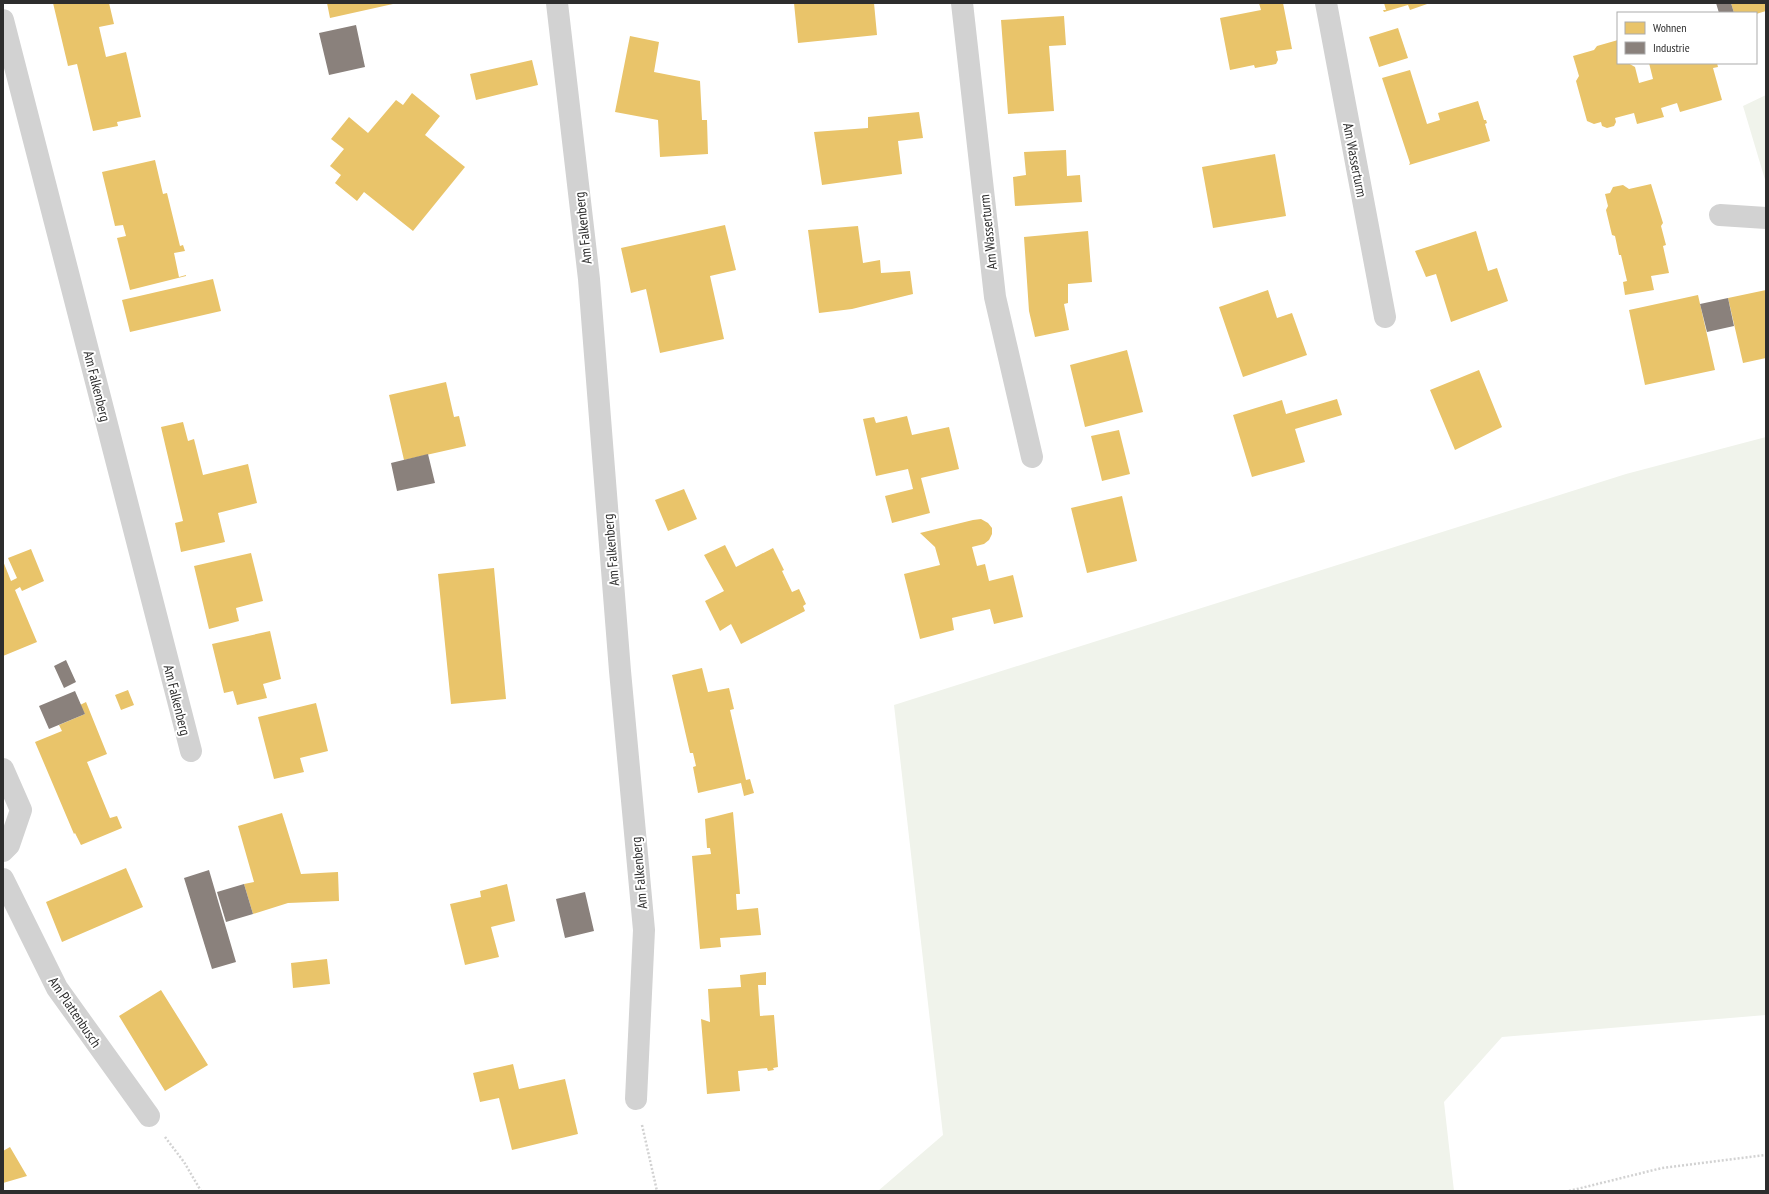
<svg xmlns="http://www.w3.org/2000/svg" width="1769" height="1194" font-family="'PT Sans Narrow',sans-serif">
<rect width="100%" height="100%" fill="#fff"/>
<!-- green -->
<path fill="#f0f3eb" d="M 1766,95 L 1766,183 L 1743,106 Z
M 1766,437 L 1766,1015 L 1502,1037 L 1444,1102 L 1454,1191 L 878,1191 L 943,1135 L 894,705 L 1626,474 Z"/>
<!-- homes -->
<path fill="#e9c46a" d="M 53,3 L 109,3 L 114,24 L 99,27 L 106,57 L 126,52 L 141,117 L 117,122 L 118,126 L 93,131 L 77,64 L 68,66 Z
M 327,3 L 393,3 L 393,4 L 330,18 Z
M 794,3 L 874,3 L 877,35 L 798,43 Z
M 1259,3 L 1283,3 L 1292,49 L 1276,51 L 1278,60 L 1276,64 L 1255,68 L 1254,65 L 1230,70 L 1220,18 L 1261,10 Z
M 1384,3 L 1430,3 L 1410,10 L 1408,5 L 1384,12 L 1383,10 L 1386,10 Z
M 1731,3 L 1766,3 L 1766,11 L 1756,14 L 1756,13 L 1734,13 Z
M 1064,16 L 1066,45 L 1049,46 L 1054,111 L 1008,114 L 1001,20 Z
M 1398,28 L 1408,58 L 1379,67 L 1369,37 Z
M 630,36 L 659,42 L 654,72 L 700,81 L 702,120 L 707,120 L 708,154 L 660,157 L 658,120 L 615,112 Z
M 1618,40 L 1618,63 L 1628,63 L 1635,67 L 1639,83 L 1653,79 L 1649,63 L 1717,63 L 1718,67 L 1713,68 L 1722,100 L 1680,112 L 1677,103 L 1661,108 L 1664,117 L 1637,124 L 1634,113 L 1615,118 L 1616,122 L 1614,126 L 1607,128 L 1602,126 L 1601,122 L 1594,124 L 1587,121 L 1576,81 L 1579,76 L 1573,56 L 1594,50 L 1597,46 Z
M 532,60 L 538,85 L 476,100 L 470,74 Z
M 1410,70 L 1427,124 L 1440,120 L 1438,113 L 1478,101 L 1484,120 L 1486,120 L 1487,123 L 1485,124 L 1490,141 L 1409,165 L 1410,163 L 1382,78 Z
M 412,93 L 440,116 L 425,135 L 465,167 L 413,231 L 364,192 L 357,201 L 335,183 L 341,175 L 330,166 L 344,149 L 331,139 L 349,117 L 368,133 L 396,100 L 403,105 Z
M 919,112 L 923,138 L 898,141 L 902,174 L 822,185 L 814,132 L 868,128 L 868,117 Z
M 1066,150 L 1067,176 L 1080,175 L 1082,202 L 1015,206 L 1013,177 L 1026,175 L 1024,152 Z
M 1275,154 L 1286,216 L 1213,228 L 1202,167 Z
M 155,160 L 163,194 L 167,193 L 180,246 L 183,245 L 185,251 L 174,253 L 179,277 L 186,275 L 186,276 L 130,290 L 117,238 L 126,236 L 123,225 L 115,226 L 102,172 Z
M 1651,184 L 1663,223 L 1661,226 L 1666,245 L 1663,246 L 1669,273 L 1651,276 L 1654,290 L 1625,295 L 1623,282 L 1627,281 L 1621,255 L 1619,255 L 1615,236 L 1612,235 L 1606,210 L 1608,206 L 1605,194 L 1610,193 L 1613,187 L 1623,185 L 1629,189 Z
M 725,225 L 736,270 L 710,276 L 724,339 L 660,353 L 646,289 L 631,293 L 621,248 Z
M 858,226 L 863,263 L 880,260 L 881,273 L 910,271 L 913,294 L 852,309 L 819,313 L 808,230 Z
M 1088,231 L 1092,282 L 1068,284 L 1068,303 L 1064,304 L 1069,330 L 1035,337 L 1029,311 L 1024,237 Z
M 1476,231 L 1488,271 L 1497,268 L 1508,301 L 1451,322 L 1436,274 L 1426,277 L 1415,251 Z
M 213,279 L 221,311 L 130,332 L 122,300 Z
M 1268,290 L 1277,318 L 1292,313 L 1307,355 L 1243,377 L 1219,307 Z
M 1766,290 L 1766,358 L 1743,363 L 1728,298 Z
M 1698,295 L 1715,370 L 1645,385 L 1629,310 Z
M 1127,350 L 1143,412 L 1085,427 L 1070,365 Z
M 1479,370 L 1502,427 L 1455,450 L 1430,390 Z
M 446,382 L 454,417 L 459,416 L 466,446 L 404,460 L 389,395 Z
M 1337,399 L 1342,415 L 1295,429 L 1305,462 L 1252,477 L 1233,415 L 1282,400 L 1286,414 Z
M 907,416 L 912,435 L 949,427 L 959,469 L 921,478 L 930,513 L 892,523 L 885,496 L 913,489 L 908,469 L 876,476 L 863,419 L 874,417 L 876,423 Z
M 183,422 L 188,441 L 194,439 L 203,475 L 248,464 L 257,503 L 218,513 L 225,542 L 181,552 L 175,523 L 183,521 L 161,427 Z
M 1119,430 L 1130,474 L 1102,481 L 1091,436 Z
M 684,489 L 697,519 L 668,531 L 655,500 Z
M 1122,496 L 1137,561 L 1087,573 L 1071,508 Z
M 981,519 L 988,523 L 992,528 L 992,534 L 989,540 L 984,544 L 972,547 L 977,566 L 985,564 L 989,581 L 1013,575 L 1023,617 L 994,624 L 990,609 L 952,618 L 954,630 L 920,639 L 904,574 L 940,565 L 935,547 L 920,533 L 973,520 Z
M 725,545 L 736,567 L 773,548 L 784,570 L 782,571 L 792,592 L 799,589 L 806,604 L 803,606 L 805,611 L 741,644 L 731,624 L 720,631 L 705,601 L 724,591 L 704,555 Z
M 31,549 L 44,581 L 22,591 L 20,587 L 15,590 L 37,642 L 3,656 L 3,561 L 11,581 L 17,578 L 8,558 Z
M 251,553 L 263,601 L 236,608 L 239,621 L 209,629 L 194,566 Z
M 494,568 L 506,699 L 451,704 L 438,574 Z
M 270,631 L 281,679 L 263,684 L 267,698 L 237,705 L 233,691 L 224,693 L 212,644 Z
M 702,668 L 708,692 L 729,688 L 734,709 L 730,710 L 742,762 L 746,780 L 750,779 L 754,793 L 744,796 L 741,783 L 698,793 L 693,767 L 696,766 L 693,753 L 690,753 L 672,675 Z
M 128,690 L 134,705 L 121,710 L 115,695 Z
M 86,702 L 107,754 L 87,762 L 110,818 L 117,816 L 122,828 L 81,845 L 75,833 L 74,834 L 35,742 L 62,731 L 59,725 L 85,714 L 80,705 Z
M 316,703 L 328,751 L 300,758 L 304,772 L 274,779 L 258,717 Z
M 733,812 L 740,894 L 736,894 L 737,910 L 758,908 L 761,935 L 720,938 L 721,947 L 700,949 L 692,856 L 711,854 L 710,848 L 707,848 L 705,819 Z
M 282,813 L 301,874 L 338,872 L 339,901 L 288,903 L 253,914 L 244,884 L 254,882 L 238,826 Z
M 126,868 L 143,907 L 62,942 L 46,902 Z
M 507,884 L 515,921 L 491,927 L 499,957 L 465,965 L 450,904 L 481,897 L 480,891 Z
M 327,959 L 330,984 L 293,988 L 291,963 Z
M 766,972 L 766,985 L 758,985 L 760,1016 L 774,1015 L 778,1067 L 773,1068 L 774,1070 L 768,1071 L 767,1068 L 738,1071 L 740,1091 L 707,1094 L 701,1019 L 710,1022 L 708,989 L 741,987 L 740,975 Z
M 161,990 L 208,1065 L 165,1091 L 119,1016 Z
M 513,1064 L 519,1089 L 565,1079 L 578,1134 L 512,1150 L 499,1098 L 480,1102 L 473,1073 Z
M 10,1147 L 27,1176 L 3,1183 L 3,1151 Z"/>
<!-- industry -->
<path fill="#8a817c" d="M 1716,3 L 1731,3 L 1734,13 L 1719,13 Z
M 356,25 L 365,67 L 329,75 L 319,33 Z
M 1728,298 L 1734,326 L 1707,332 L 1700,304 Z
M 428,454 L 435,483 L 397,491 L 391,463 Z
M 66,660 L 76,682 L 64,688 L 54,666 Z
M 75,691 L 85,714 L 49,729 L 39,706 Z
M 209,870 L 236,962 L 212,969 L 184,878 Z
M 244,884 L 253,914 L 226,922 L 217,892 Z
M 585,892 L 594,931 L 565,938 L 556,899 Z"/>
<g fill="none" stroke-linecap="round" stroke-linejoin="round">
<!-- path -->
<path stroke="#d2d2d2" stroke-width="2.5" stroke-dasharray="2 2" stroke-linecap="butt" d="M 642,1125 L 657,1191
M 165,1137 L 184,1162 L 201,1191
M 1569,1191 L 1662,1168 L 1766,1155"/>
<!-- minor -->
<path stroke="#d2d2d2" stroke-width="22" d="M 557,3 L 589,279 L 620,671 L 644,930 L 636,1099
M 962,3 L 995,297 L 1032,457
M 1326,3 L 1385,317
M 3,20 L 191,751
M 1720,215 L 1766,218
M 3,769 L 21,810 L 9,845 L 3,851
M 3,879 L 57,988 L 149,1116"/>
</g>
<g text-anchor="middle" stroke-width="4" stroke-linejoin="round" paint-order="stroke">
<!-- street labels -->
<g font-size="14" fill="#2d2d2d" stroke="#fff">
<text transform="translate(1355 160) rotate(79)" y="5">Am Wasserturm</text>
<text transform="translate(583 228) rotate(-96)" y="5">Am Falkenberg</text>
<text transform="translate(988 232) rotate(-96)" y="5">Am Wasserturm</text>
<text transform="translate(97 386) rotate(76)" y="5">Am Falkenberg</text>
<text transform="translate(611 550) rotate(-95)" y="5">Am Falkenberg</text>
<text transform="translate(177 700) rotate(76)" y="5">Am Falkenberg</text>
<text transform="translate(639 873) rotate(-95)" y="5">Am Falkenberg</text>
<text transform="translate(75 1012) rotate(56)" y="5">Am Plattenbusch</text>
</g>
</g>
<!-- border -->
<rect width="1769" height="1194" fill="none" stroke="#2d2d2d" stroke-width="8"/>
<!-- legend -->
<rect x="1617" y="12" width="140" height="52" fill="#ffffff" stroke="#ababab"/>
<rect x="1625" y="22" width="20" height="12" fill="#e9c46a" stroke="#ababab"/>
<text x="1653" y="32" font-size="12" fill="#2d2d2d">Wohnen</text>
<rect x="1625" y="42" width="20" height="12" fill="#8a817c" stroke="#ababab"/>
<text x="1653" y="52" font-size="12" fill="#2d2d2d">Industrie</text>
</svg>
